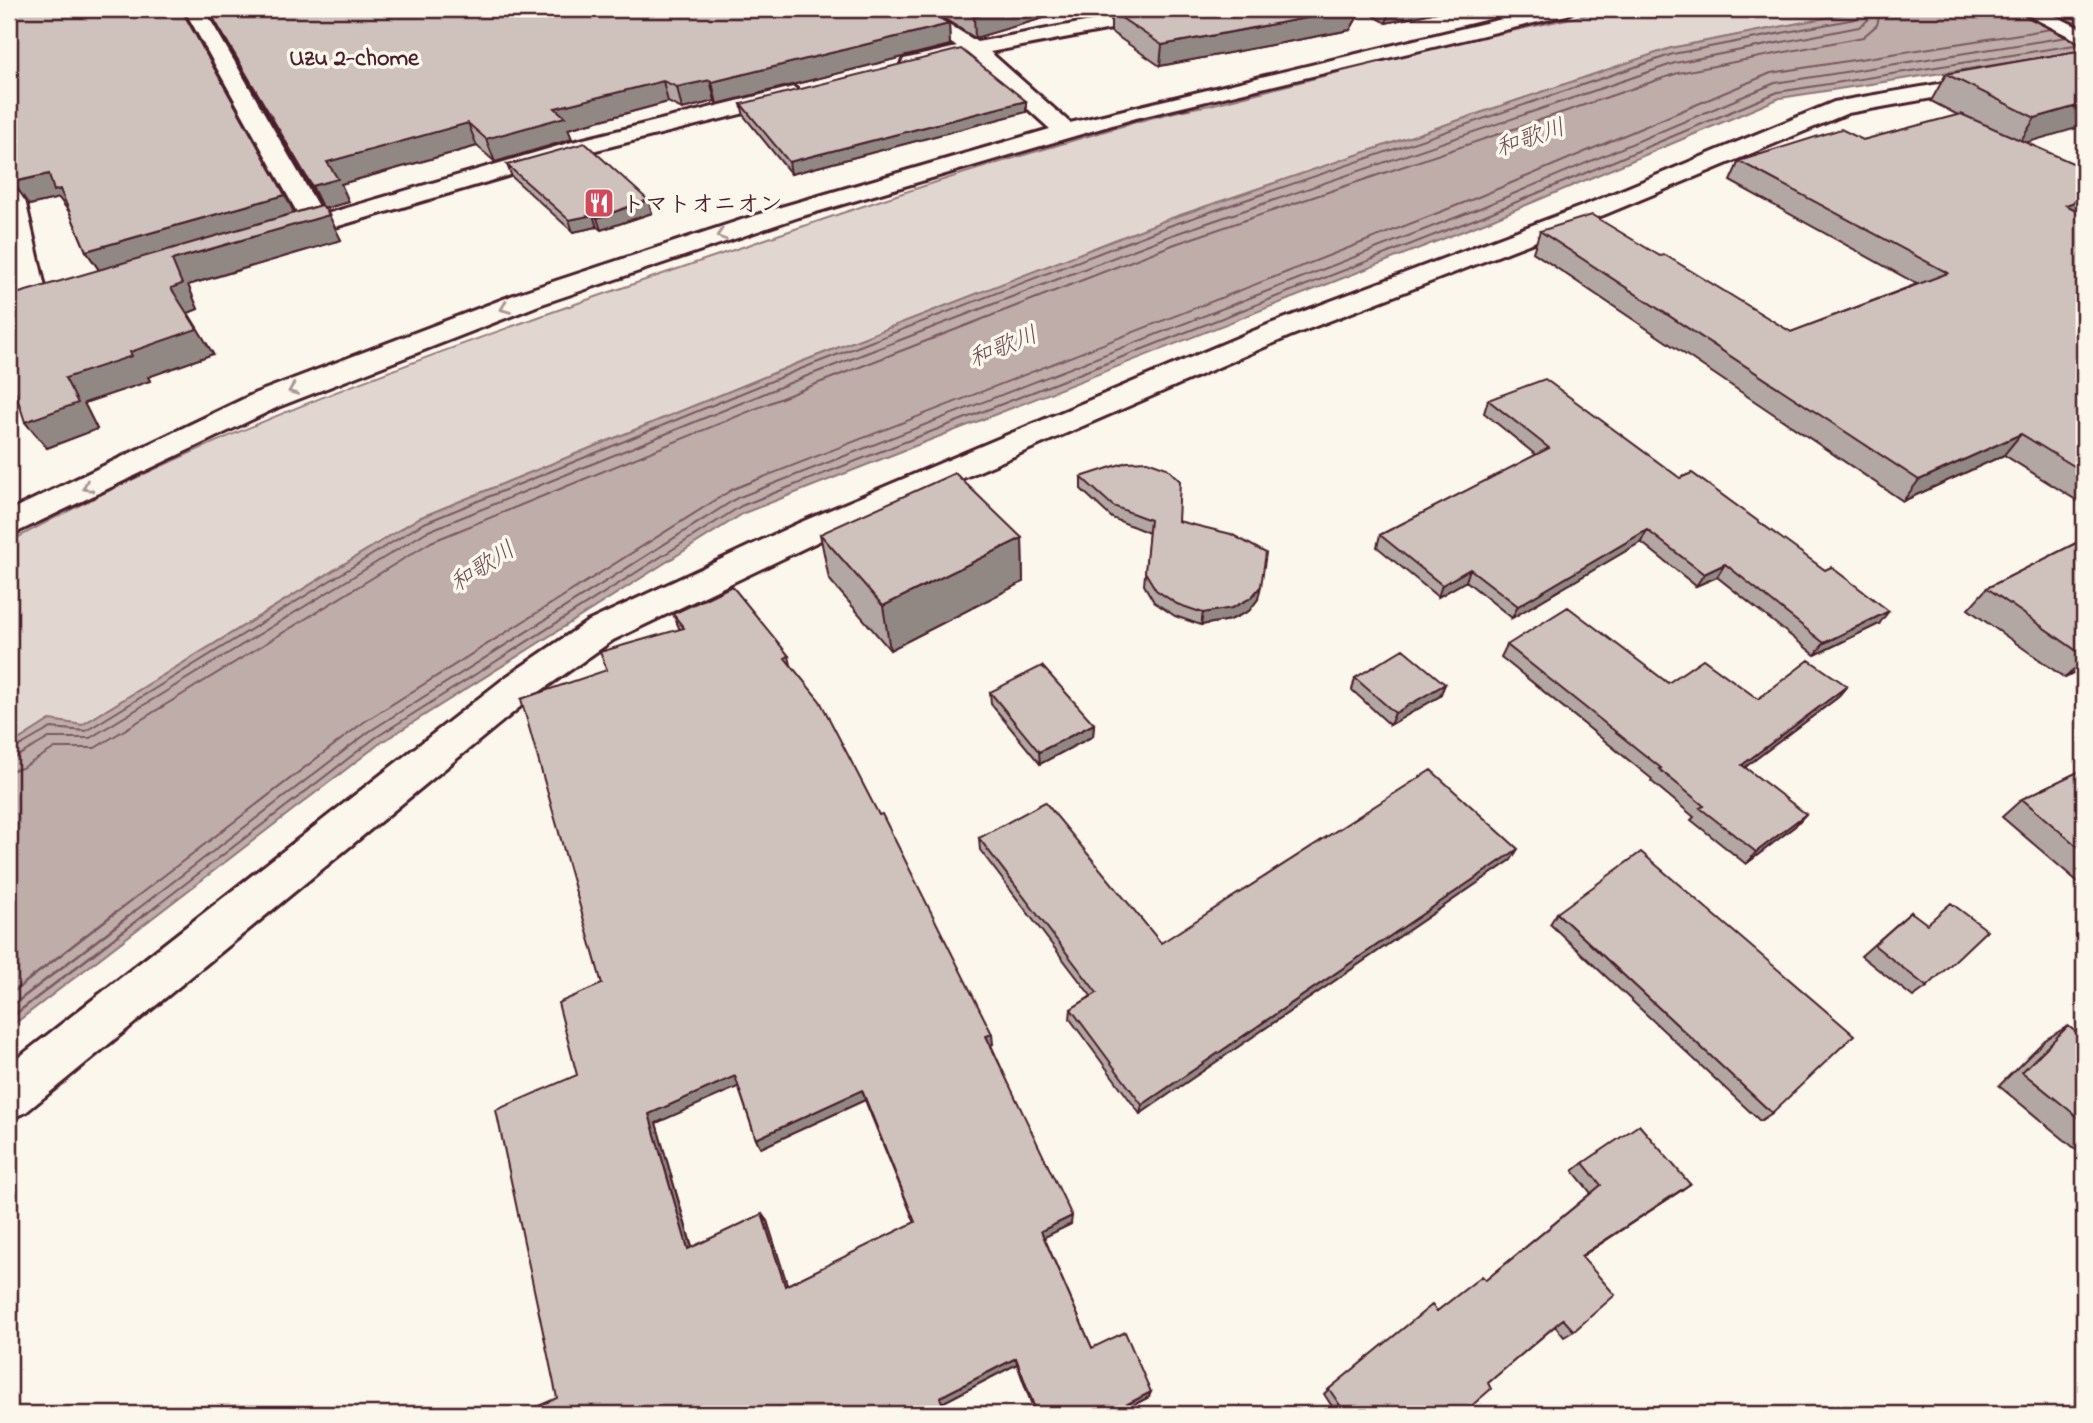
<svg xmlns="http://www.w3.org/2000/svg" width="2093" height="1423" font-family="'Indie Flower','Klee One',sans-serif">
<rect width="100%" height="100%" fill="#fbf7ec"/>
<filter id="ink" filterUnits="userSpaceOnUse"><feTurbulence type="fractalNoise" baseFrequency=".0143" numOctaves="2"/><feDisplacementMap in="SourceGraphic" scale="14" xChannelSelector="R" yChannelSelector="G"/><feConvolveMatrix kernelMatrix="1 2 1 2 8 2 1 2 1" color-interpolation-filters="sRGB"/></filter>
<g filter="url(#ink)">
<!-- green -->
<path fill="#e2d7d0" stroke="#967b7e" stroke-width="2" d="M 1614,9 L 1871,9 L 1671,48 L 1166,220 L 801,362 L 419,518 L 82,725 L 50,720 L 9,746 L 9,542 C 245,414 501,329 754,243 C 854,209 953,175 1055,146 C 1106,131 1157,114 1210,105 L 1437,47 Z"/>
<!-- water -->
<path fill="#bfadaa" stroke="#907477" stroke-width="2" d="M 1871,9 L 2084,9 L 2084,51 L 1780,98 L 1486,222 L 744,513 L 379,744 L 9,1028 L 9,746 L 50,720 L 82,725 L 419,518 L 801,362 L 1166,220 L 1671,48 Z"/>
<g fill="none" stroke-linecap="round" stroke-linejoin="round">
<!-- shore-far1 -->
<path stroke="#79585e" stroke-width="2" d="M 9,752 L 51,728 L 86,731 L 422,524 L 803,368 L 1169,226 L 1673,54 L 1855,19 L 1861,15 L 1862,9
M 9,761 L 49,738 L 90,738 L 426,532 L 807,376 L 1172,235 L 1675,63 L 1859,27 L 1868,20 L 1871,9
M 9,771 L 22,768 L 55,748 L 95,748 L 431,542 L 811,386 L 1175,244 L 1678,73 L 1863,37 L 1877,25 L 1881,9
M 114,914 L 364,722 L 733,489 L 1476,198 L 1771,73 L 2051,29
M 131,914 L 370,731 L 737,498 L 1480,208 L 1775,83 L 2067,37
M 146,914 L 375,738 L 741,506 L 1483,216 L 1778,92 L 2081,44"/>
<!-- shore -->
<path stroke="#79585e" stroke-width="2.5" d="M 9,995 L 116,912
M 9,1008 L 134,912
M 9,1019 L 148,912"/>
<!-- minor casing -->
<g stroke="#4a1f2b" stroke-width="6">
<path id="minor" d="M 184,9 L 204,9 L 323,215 L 572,142 L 793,87 L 804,94 L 801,99 L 588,152 L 281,243 L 272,240 L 268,235 L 272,230 L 302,221 Z
M 902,9 L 925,9 L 977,42 L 1155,9 L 1195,9 L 1185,15 L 990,52 L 1070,123 L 1543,9 L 1577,9 L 1567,15 L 1136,118 L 799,217 L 539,305 L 278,407 L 9,536 L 9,511 L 256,393 L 519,293 L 781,207 L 1050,129 L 970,56 L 912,70 L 904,69 L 901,64 L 904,59 L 957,47 Z
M 2016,9 L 2041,9 L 2084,30 L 2084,44 Z
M 2084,59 L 2084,71 L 1848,113 L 1606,214 L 1290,336 L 823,539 L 613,640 L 532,697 L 26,1112 L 9,1119 L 9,1065 L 506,677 L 587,622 L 799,523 L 1270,324 L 1588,204 L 1834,102 Z
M 9,175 L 18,177 L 21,182 L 49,305 L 45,311 L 25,311 L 21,305 L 9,242 Z"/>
</g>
<!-- minor -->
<use href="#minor" fill="#fbf7ec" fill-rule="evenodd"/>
</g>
<!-- wall -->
<path fill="#b2a7a2" stroke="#4a1f2b" stroke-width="2" fill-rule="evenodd" d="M 9,9 L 182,10 L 294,213 L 321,205 L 207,9 L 925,9 L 949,24 L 950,45 L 717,104 L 715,101 L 682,109 L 668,102 L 568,129 L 572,139 L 495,162 L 477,146 L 341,184 L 349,202 L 324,209 L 341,240 L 188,285 L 198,309 L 188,313 L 213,354 L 148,377 L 150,381 L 84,403 L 97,429 L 47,448 L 25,422 L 99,270 L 86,251 L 70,213 L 59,198 L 29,205 L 13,182 L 10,174 L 9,173 Z
M 929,9 L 1074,9 L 975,38 Z
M 1083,9 L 1451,9 L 1386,23 L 1362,9 L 1350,30 L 1160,66 L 1111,32 L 1111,14 L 1094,18 Z
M 2084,50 L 2026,143 L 2084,214 L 2084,505 L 2004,455 L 1903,501 L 1533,252 L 1540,231 L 1660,256 L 1791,332 L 1917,284 L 1730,181 L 1739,161 L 1863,140 L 1958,115 L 1931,101 L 1946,74 Z
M 1026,101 L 1026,112 L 791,174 L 744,116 L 741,104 Z
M 507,165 L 648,200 L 652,213 L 601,230 L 597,227 L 573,232 L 512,177 Z
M 1488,400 L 1879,624 L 1815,655 L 1717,577 L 1696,586 L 1641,542 L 1512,618 L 1466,581 L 1438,597 L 1377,547 L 1380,535 L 1536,455 L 1484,413 Z
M 1081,477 L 1178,521 L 1258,599 L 1249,611 L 1230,620 L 1201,625 L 1175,616 L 1154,602 L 1144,585 L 1149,533 L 1112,518 L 1081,489 Z
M 820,534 L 1022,538 L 1023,582 L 890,650 L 829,579 Z
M 2084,539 L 2084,668 L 2065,678 L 1968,609 L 1987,588 Z
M 673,614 L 789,656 L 791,665 L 993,1044 L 991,1045 L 1071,1224 L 1044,1237 L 1092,1348 L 1149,1397 L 1116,1414 L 1035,1414 L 1017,1364 L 942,1403 L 557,1398 L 577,1075 L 602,984 L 607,670 L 680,630 ZM 738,1086 L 756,1139 L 761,1148 L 865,1100 L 915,1223 L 787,1285 L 767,1221 L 692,1247 L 656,1123 Z
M 1507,645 L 1668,683 L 1758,699 L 1837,698 L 1745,767 L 1795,826 L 1746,864 L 1691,820 L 1694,817 L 1651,781 L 1652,779 L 1501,657 Z
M 1355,678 L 1445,684 L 1440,696 L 1390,725 L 1352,690 Z
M 990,692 L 1094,724 L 1093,736 L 1040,764 L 991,704 Z
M 2084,769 L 2084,887 L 2002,817 L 2022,799 Z
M 979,838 L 1161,943 L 1511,860 L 1140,1114 L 1070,1019 L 1071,1009 L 1091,996 L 980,850 Z
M 1911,912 L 1927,987 L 1913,997 L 1861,956 Z
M 1557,913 L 1772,1113 L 1760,1121 L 1550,924 Z
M 2068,1026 L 2084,1038 L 2084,1156 L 1999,1086 L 2045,1040 Z
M 1583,1163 L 1690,1184 L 1581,1257 L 1574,1331 L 1564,1337 L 1555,1326 L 1488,1383 L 1462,1414 L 1337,1414 L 1324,1394 L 1329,1389 L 1437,1311 L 1486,1280 L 1591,1193 L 1573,1171 Z"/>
<!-- shaded-wall -->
<path fill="#918884" stroke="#4a1f2b" stroke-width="2" d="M 1003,9 L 1074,9 L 975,38 L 974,17 Z
M 1094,9 L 1142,9 L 1111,11 L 1111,14 L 1094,18 Z
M 1354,9 L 1362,9 L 1350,30 L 1160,66 L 1162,45 Z
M 1389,9 L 1451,9 L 1386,23 Z
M 949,24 L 950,45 L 717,104 L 712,82 Z
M 710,80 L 715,101 L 682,109 L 677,87 Z
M 663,81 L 668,102 L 568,129 L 572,139 L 495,162 L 486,139 L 555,108 Z
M 1026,101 L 1026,112 L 791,174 L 789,162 Z
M 2084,104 L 2084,126 L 2018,145 L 2035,118 Z
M 468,123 L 477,146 L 341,184 L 349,202 L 323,209 L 312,186 L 327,162 Z
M 49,174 L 75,212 L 70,213 L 59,198 L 29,205 L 13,182 Z
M 285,195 L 297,218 L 102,274 L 86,251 Z
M 2084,198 L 2084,212 L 2051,225 L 2066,205 Z
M 648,200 L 652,213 L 601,230 L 597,218 Z
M 329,215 L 341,240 L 188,285 L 198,309 L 188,313 L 213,354 L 148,377 L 150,381 L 84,403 L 97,429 L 47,448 L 25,422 L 65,378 L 130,352 L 171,288 L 172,260 Z
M 593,215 L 597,227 L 573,232 L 569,220 Z
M 2021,434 L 2004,455 L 1903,501 L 1919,480 Z
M 1647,530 L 1641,542 L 1512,618 L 1518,606 Z
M 1022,538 L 1023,582 L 890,650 L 883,606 Z
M 1725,564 L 1717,577 L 1696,586 L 1704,574 Z
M 1470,569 L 1466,581 L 1438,597 L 1442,585 Z
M 1261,586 L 1258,599 L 1249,611 L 1230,620 L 1201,625 L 1203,613 Z
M 1889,611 L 1879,624 L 1815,655 L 1824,643 Z
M 2084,660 L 2084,668 L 2065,678 Z
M 1445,684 L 1440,696 L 1390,725 L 1395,713 Z
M 1847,686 L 1837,698 L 1732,777 L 1742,765 Z
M 1094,724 L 1093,736 L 1040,764 L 1039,752 Z
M 1806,814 L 1795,826 L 1746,864 L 1756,852 Z
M 1518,849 L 1511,860 L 1140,1114 L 1142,1105 Z
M 992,1034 L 993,1044 L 987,1046 L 986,1036 Z
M 735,1076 L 740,1086 L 656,1123 L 694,1256 L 688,1249 L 649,1114 Z
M 862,1090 L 865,1100 L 761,1148 L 756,1139 Z
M 1690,1184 L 1679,1192 L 1571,1263 L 1581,1256 Z
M 762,1214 L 767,1221 L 790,1293 L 785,1286 Z
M 1072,1216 L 1071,1224 L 1041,1239 L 1041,1231 Z
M 1016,1358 L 1017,1364 L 942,1403 L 940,1397 Z
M 1151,1392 L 1149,1397 L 1116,1414 L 1108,1414 Z"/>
<!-- building -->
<path fill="#cfc2bc" stroke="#4a1f2b" stroke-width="2" fill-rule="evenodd" d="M 9,9 L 181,9 L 285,195 L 86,251 L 60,189 L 54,191 L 49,174 L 13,182 L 9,168 Z
M 208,9 L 925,9 L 949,24 L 712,82 L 710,80 L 677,87 L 663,81 L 555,108 L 565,117 L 486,139 L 468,123 L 327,162 L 338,179 L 312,186 Z
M 961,9 L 1003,9 L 974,17 Z
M 1124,9 L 1354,9 L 1162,45 L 1111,11 Z
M 961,49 L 1026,101 L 789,162 L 741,104 Z
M 2084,50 L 2084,104 L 2035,118 L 1946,74 Z
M 1961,114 L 2084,168 L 2084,198 L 2066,205 L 2084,214 L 2084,472 L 2021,434 L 1919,480 L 1540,231 L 1592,215 L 1660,256 L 1665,255 L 1791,332 L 1948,273 L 1739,161 L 1841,129 L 1863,140 Z
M 585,143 L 648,200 L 597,218 L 593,215 L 569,220 L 507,165 Z
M 322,205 L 329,215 L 172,260 L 182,284 L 171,288 L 197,329 L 130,352 L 132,356 L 65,378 L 78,403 L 25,422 L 9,372 L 9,296 Z
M 1545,379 L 1680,478 L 1692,473 L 1825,570 L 1831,567 L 1889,611 L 1824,643 L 1725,564 L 1704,574 L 1647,530 L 1518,606 L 1470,569 L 1442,585 L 1380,535 L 1549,448 L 1488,400 Z
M 1147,461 L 1167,468 L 1180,481 L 1178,521 L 1231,534 L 1266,553 L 1261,586 L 1251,598 L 1232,608 L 1203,613 L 1177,604 L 1156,590 L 1145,572 L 1150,520 L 1113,506 L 1081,477 L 1127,462 Z
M 955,473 L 1022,538 L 883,606 L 820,534 Z
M 2084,539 L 2084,656 L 1987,588 Z
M 732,586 L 789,656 L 785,658 L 820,701 L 879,815 L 882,814 L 992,1034 L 986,1036 L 1072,1216 L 1041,1231 L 1092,1348 L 1125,1332 L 1151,1392 L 1108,1414 L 1037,1414 L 1016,1358 L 940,1397 L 946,1414 L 520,1414 L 557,1398 L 496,1110 L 577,1075 L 558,1003 L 602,984 L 521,699 L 607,670 L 600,652 L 684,628 L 673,614 ZM 735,1076 L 756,1139 L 862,1090 L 915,1222 L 785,1286 L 762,1214 L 688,1249 L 649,1114 Z
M 1568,607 L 1668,683 L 1703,659 L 1758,699 L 1809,660 L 1847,686 L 1742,765 L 1806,814 L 1756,852 L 1700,808 L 1704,806 L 1659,769 L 1661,768 L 1507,645 Z
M 1403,649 L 1445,684 L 1395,713 L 1355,678 Z
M 1042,666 L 1094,724 L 1039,752 L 990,692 Z
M 2084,769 L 2084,852 L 2022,799 Z
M 1431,770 L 1518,849 L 1142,1105 L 1071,1009 L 1097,993 L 979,838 L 1045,802 L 1161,943 Z
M 1641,852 L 1854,1035 L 1772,1113 L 1557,913 Z
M 1951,903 L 1987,930 L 1927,987 L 1874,945 L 1911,912 L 1927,924 Z
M 2068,1026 L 2084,1038 L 2084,1122 L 2022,1072 Z
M 1639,1125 L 1690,1184 L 1581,1256 L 1615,1295 L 1574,1331 L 1563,1319 L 1488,1383 L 1491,1389 L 1462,1414 L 1346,1414 L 1329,1389 L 1432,1305 L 1437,1311 L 1482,1276 L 1486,1280 L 1601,1185 L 1583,1163 Z"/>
<!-- one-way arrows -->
<defs><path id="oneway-chevron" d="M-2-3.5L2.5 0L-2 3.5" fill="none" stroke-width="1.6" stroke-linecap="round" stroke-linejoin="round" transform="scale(1.75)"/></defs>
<g stroke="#ab9695">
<use href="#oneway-chevron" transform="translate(721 235) rotate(162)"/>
<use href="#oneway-chevron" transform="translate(505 308) rotate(159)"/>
<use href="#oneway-chevron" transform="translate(293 390) rotate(159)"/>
<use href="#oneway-chevron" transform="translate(87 487) rotate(154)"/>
</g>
</g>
<!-- icons -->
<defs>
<g id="restaurant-square" transform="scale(1.575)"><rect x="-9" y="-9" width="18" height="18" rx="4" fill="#d1495b" stroke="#fbf7ec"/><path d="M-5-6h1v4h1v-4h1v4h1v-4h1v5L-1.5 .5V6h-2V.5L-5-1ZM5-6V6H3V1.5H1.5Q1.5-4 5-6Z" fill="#fff"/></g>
</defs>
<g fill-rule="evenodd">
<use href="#restaurant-square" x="599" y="203"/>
</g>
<g text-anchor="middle" stroke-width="7" stroke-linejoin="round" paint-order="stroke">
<!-- far-poi labels -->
<g font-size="23" font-weight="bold" fill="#4a1f2b" stroke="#fbf7ec" text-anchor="start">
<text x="622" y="211">トマトオニオン</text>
</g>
<!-- far-neighbourhood labels -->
<g font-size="24" font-weight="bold" fill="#4a1f2b" stroke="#fbf7ec">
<text x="354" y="65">Uzu 2-chome</text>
</g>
<!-- far-water labels -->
<g font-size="24" font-style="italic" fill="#6d4a51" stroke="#fbf7ec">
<text transform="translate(1530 137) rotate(-19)" y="8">和歌川</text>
<text transform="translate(1003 346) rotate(-22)" y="8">和歌川</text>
<text transform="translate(482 566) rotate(-33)" y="8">和歌川</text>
</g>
</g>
<!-- margin -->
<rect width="2093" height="1423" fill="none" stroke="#fbf7ec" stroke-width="35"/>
<rect x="18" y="18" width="2058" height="1388" fill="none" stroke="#4a1f2b" stroke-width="2.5" filter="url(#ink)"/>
</svg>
